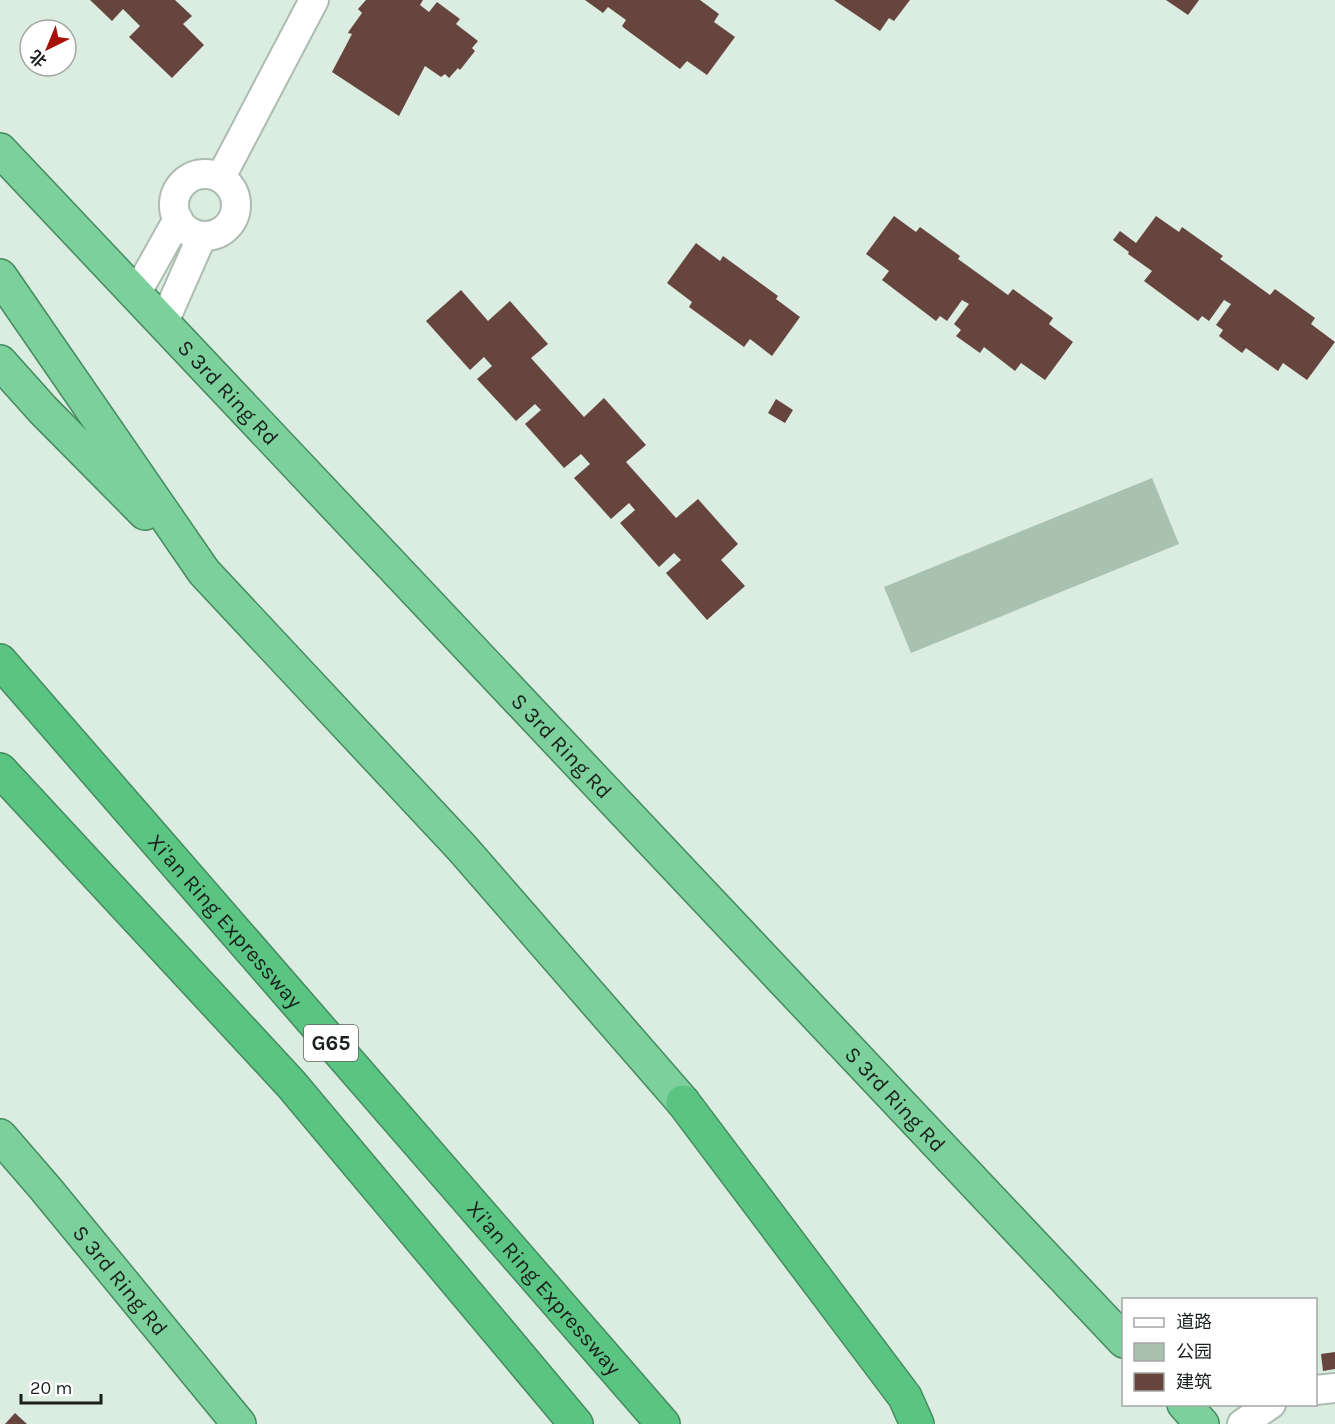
<svg xmlns="http://www.w3.org/2000/svg" width="1335" height="1424" font-family="Karla,'Noto Sans SC',sans-serif">
<rect width="100%" height="100%" fill="#dbece0"/>
<!-- green -->
<path fill="#a9c2b0" d="M 1152,478 L 1179,544 L 911,653 L 884,587 Z"/>
<!-- building -->
<path fill="#67453f" d="M 90,0 L 175,0 L 192,16 L 183,24 L 204,45 L 172,78 L 129,37 L 140,26 L 123,9 L 112,21 Z
M 366,0 L 423,0 L 420,5 L 429,12 L 437,2 L 460,19 L 456,24 L 478,41 L 472,48 L 475,51 L 460,70 L 458,68 L 449,78 L 445,74 L 441,77 L 425,66 L 399,116 L 332,72 L 352,34 L 348,33 L 349,31 L 362,13 L 358,9 Z
M 585,0 L 700,0 L 719,14 L 714,22 L 735,37 L 707,75 L 687,61 L 680,69 L 624,28 L 622,26 L 626,20 L 608,7 L 603,13 Z
M 834,0 L 910,0 L 894,21 L 889,18 L 880,31 Z
M 1166,0 L 1199,0 L 1188,15 Z
M 894,216 L 916,232 L 920,227 L 960,256 L 958,259 L 1008,295 L 1013,289 L 1053,318 L 1049,324 L 1073,342 L 1045,380 L 1021,363 L 1015,371 L 984,347 L 980,353 L 956,336 L 961,330 L 954,324 L 969,304 L 962,300 L 947,321 L 940,316 L 936,321 L 882,280 L 889,271 L 866,254 Z
M 1156,216 L 1179,232 L 1182,227 L 1223,256 L 1220,259 L 1270,295 L 1275,289 L 1315,318 L 1311,324 L 1335,342 L 1307,380 L 1283,363 L 1278,371 L 1246,348 L 1242,353 L 1219,336 L 1223,330 L 1216,325 L 1231,304 L 1224,300 L 1209,321 L 1202,316 L 1198,321 L 1144,281 L 1152,271 L 1128,254 L 1129,252 L 1113,240 L 1120,231 L 1136,243 Z
M 696,243 L 720,261 L 723,256 L 778,296 L 776,299 L 800,317 L 772,356 L 750,339 L 744,347 L 689,307 L 692,302 L 667,283 Z
M 461,290 L 488,321 L 510,301 L 548,344 L 531,358 L 584,417 L 604,398 L 646,445 L 626,462 L 676,518 L 698,499 L 738,544 L 721,560 L 745,586 L 707,620 L 666,573 L 681,560 L 674,553 L 659,567 L 620,523 L 635,510 L 629,503 L 611,519 L 574,478 L 590,464 L 581,454 L 564,468 L 525,424 L 541,410 L 535,404 L 516,421 L 477,379 L 492,366 L 484,357 L 470,370 L 426,321 Z
M 776,399 L 793,410 L 785,423 L 768,413 Z
M 1335,1352 L 1335,1369 L 1323,1371 L 1321,1354 Z
M 15,1413 L 27,1424 L 5,1424 Z"/>
<g fill="none" stroke-linecap="round" stroke-linejoin="round">
<!-- minor casing -->
<g stroke="#acbcb0" stroke-width="32">
<path id="minor" d="M174 205a31 31 0 1 1 62 0a31 31 0 1 1-62 0Z
M 221,177 L 314,0
M 136,294 L 178,219
M 164,322 L 202,236
M 1316,1390 L 1335,1388
M 1242,1424 L 1271,1404"/>
</g>
<!-- trunk casing -->
<g stroke="#448b5e" stroke-width="36">
<g id="trunk">
<path id="s1" d="M 0,150 L 1124,1341"/>
<path d="M 0,276 L 204,572 L 462,848 L 683,1102"/>
<path d="M 0,362 L 43,410 L 145,513"/>
<path id="s2" d="M 0,1136 L 45,1188 L 239,1424"/>
<path d="M 1184,1404 L 1202,1424"/>
</g>
</g>
<!-- motorway casing -->
<g stroke="#448b5e" stroke-width="36">
<g id="motorway">
<path id="s3" d="M 0,661 L 663,1424"/>
<path d="M 0,770 L 291,1084 L 576,1424"/>
<path d="M 683,1102 L 905,1397 L 917,1424"/>
</g>
</g>
<!-- minor -->
<use href="#minor" stroke="#fff" stroke-width="28"/>
<!-- trunk -->
<use href="#trunk" stroke="#7bd09b" stroke-width="33"/>
<!-- motorway -->
<use href="#motorway" stroke="#5ac582" stroke-width="33"/>
</g>
<g text-anchor="middle" stroke-width="6" stroke-linejoin="round" paint-order="stroke">
<!-- shield labels -->
<rect fill="#fff" stroke="#5f635f" stroke-width="1.5" x="304" y="1025" width="54" height="36" rx="4.5"/>
<g font-size="21" font-weight="bold" fill="#1a201b">
<text x="331" y="1050">G65</text>
</g>
<!-- street labels -->
<g font-size="22" fill="#1a201b" stroke="#fff">
<text dy="8" stroke="none"><textPath href="#s1" startOffset="333">S 3rd Ring Rd</textPath></text>
<text dy="8" stroke="none"><textPath href="#s1" startOffset="819">S 3rd Ring Rd</textPath></text>
<text dy="8" stroke="none"><textPath href="#s3" startOffset="344">Xi'an Ring Expressway</textPath></text>
<text dy="8" stroke="none"><textPath href="#s1" startOffset="1305">S 3rd Ring Rd</textPath></text>
<text dy="8" stroke="none"><textPath href="#s2" startOffset="188">S 3rd Ring Rd</textPath></text>
<text dy="8" stroke="none"><textPath href="#s3" startOffset="830">Xi'an Ring Expressway</textPath></text>
</g>
</g>
<!-- legend -->
<rect x="1122" y="1298" width="195" height="108" fill="#ffffff" stroke="#a3a6a4" stroke-width="1.5"/>
<rect x="1134" y="1318" width="30" height="9" fill="#ffffff" stroke="#a3a6a4" stroke-width="1.5"/>
<text x="1176" y="1328" font-size="18" fill="#1a201b">道路</text>
<rect x="1134" y="1343" width="30" height="18" fill="#a9c2b0" stroke="#a3a6a4" stroke-width="1.5"/>
<text x="1176" y="1358" font-size="18" fill="#1a201b">公园</text>
<rect x="1134" y="1373" width="30" height="18" fill="#67453f" stroke="#a3a6a4" stroke-width="1.5"/>
<text x="1176" y="1388" font-size="18" fill="#1a201b">建筑</text>
<!-- north arrow -->
<g transform="translate(48 48) rotate(223)"><circle r="28" fill="#ffffff" stroke="#a3a6a4" stroke-width="1.5"/>
<path d="M0-4.5L10 22L0 15L-10 22Z" fill="#a51009"/>
<text y="-9" font-size="16" font-weight="bold" text-anchor="middle" fill="#1a201b">北</text>
</g>
<!-- scale -->
<path d="M21 1394v9h80v-9" fill="none" stroke="#1a201b" stroke-width="3"/>
<text x="30" y="1394" font-size="18" fill="#1a201b" stroke="#ffffff" stroke-width="4.5" paint-order="stroke">20 m</text>
</svg>
